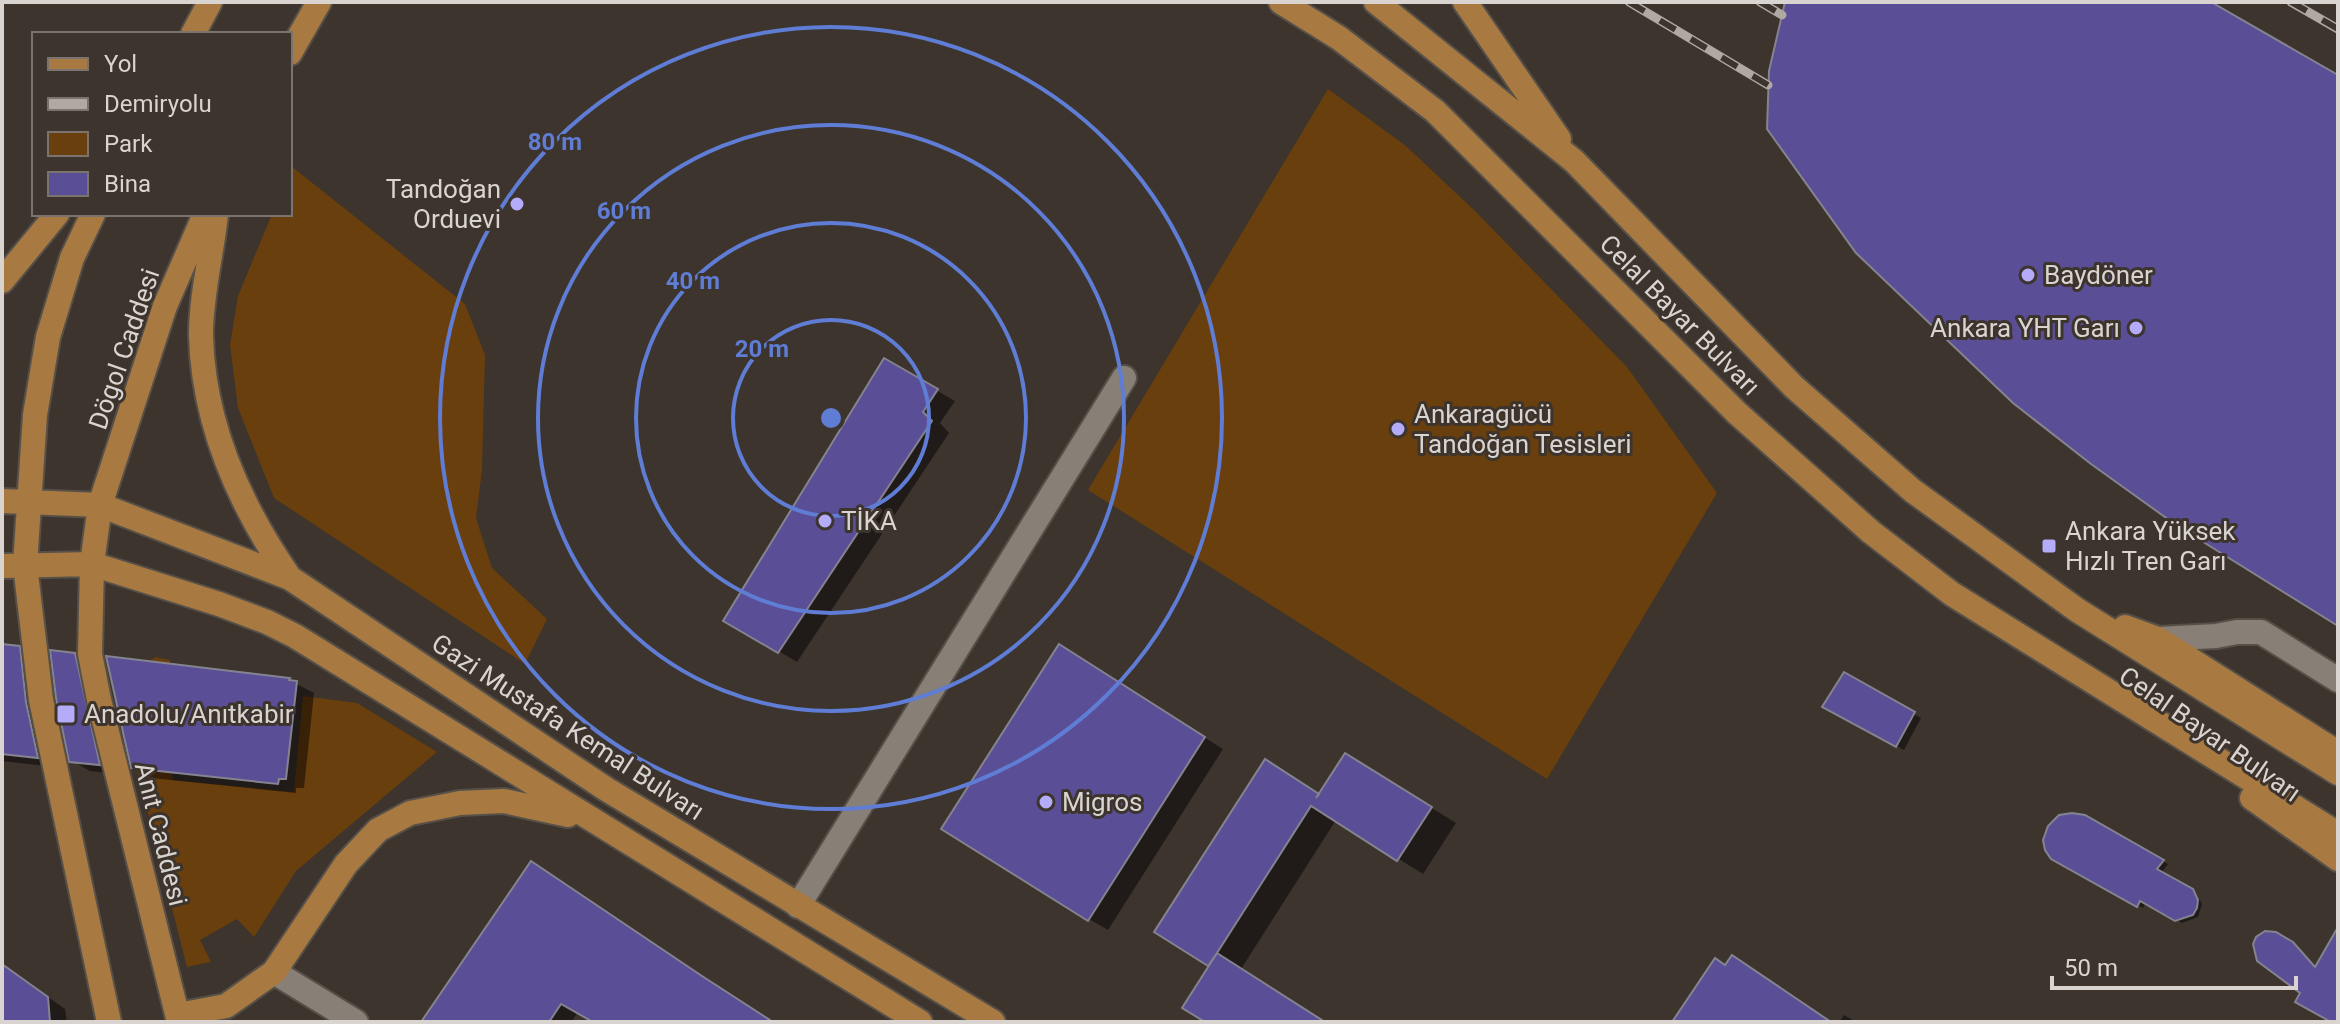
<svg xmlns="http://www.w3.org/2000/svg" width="2340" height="1024" font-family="Roboto,sans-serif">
<rect width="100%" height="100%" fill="#3c342d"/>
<!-- green -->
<path fill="#693f0e" d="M 1328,89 L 1406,146 L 1475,211 L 1627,367 L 1717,493 L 1547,779 L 1088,490 Z
M 291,166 L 465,304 L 485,355 L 482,470 L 476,518 L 492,568 L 547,619 L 525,664 L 274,498 L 238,408 L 230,345 L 238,296 L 272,214 L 290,214 Z
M 155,657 L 170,660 L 169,765 L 173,780 L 294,792 L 303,696 L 357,703 L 437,752 L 296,871 L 254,937 L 237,919 L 200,940 L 211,962 L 187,967 L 123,715 L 126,681 Z"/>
<!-- shadow -->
<path fill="#0007" d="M 885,361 L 955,401 L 940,423 L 949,433 L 797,662 L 726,620 Z
M 2,646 L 19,648 L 37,659 L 55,767 L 2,761 Z
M 74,655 L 93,666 L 117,774 L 90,771 L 71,760 Z
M 1078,658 L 1223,749 L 1108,930 L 1089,919 Z
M 1845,675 L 1921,718 L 1904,750 L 1825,706 Z
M 289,680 L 314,693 L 304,788 L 296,788 L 296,793 L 151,778 L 133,767 Z
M 1371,770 L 1456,823 L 1423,874 L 1336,820 L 1241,969 L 1323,1022 L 1209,1022 L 1211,965 L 1157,931 L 1320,795 Z
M 2085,817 L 2168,864 L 2161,873 L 2194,890 L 2202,904 L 2198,917 L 2182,923 L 2146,902 L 2143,908 L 2053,858 Z
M 548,873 L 772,1022 L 597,1022 L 579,1011 L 571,1022 L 424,1022 Z
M 2,964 L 65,1009 L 67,1022 L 2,1022 Z
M 1844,1015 L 1856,1022 L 1839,1022 Z"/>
<!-- building -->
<path fill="#5a4f96" stroke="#84838f" stroke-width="2" d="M 1785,2 L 2211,2 L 2338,75 L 2338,626 L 2176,525 L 2091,464 L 2013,403 L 1856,253 L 1767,129 L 1769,71 Z
M 884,358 L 938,389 L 923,412 L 932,421 L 778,653 L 723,621 Z
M 2,644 L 20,646 L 26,702 L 38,758 L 2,754 Z
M 1059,644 L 1205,737 L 1088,921 L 941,829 Z
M 50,650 L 75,653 L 100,765 L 69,762 L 56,698 Z
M 106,656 L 290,678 L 289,680 L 297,681 L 286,779 L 279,779 L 278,784 L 131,768 Z
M 1844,672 L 1915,712 L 1896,747 L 1822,707 Z
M 1345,753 L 1432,807 L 1397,861 L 1311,806 L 1217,953 L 1325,1022 L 1205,1022 L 1182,1008 L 1217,953 L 1208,966 L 1154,932 L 1265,759 L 1319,794 L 1316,798 Z
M 2072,813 L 2085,815 L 2164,860 L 2157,869 L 2193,889 L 2198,900 L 2197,908 L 2193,915 L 2175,921 L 2140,901 L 2137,907 L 2051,859 L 2045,850 L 2043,840 L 2048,826 L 2059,815 Z
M 531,861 L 702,976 L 773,1022 L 593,1022 L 561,1004 L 549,1022 L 421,1022 Z
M 2338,927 L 2338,1022 L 2331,1022 L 2295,1002 L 2300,993 L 2257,961 L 2253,944 L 2256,937 L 2265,931 L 2276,932 L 2293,942 L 2315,967 Z
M 1732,955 L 1831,1022 L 1672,1022 L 1715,958 L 1725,965 Z
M 2,964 L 48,997 L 50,1022 L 2,1022 Z"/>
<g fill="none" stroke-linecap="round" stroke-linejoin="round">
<!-- minor casing -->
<g stroke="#565049" stroke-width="28">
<path id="minor" d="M 2158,639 L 2216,636 L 2237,632 L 2261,632 L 2338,680
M 798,906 L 1124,378
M 274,972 L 356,1022"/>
</g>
<!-- major casing -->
<g stroke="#565049" stroke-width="28">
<path id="major" d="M 1281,2 L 1339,38 L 1435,111 L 1737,413 L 1871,532 L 1952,594 L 2338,834
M 1376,2 L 1574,161 L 1794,387 L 1913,491 L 2077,610 L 2338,773
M 1465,2 L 1559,139
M 193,34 L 210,2
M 290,53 L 319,2
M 93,214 L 72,258 L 48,337 L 35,415 L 25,565 L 41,700 L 109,1022
M 216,214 C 212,254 201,294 201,335 C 203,424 240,506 290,578
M 2,281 L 57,214
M 2,501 L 100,505 L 290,578 L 606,789 L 993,1022
M 2,566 L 92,564 L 219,604 L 267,622 L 295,636 L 920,1022
M 2125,627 L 2158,639 L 2338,753
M 2252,798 L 2338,859
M 178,1015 L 226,1006 L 274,972 L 346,864 L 378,830 L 410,813 L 460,803 L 504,801 L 568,815
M 179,1022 L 99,700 L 90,654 L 92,564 L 100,505 L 165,306 L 205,214"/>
</g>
<!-- minor -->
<use href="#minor" stroke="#887f76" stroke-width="24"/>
<!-- major -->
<use href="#major" stroke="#a87941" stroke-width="24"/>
<!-- rail casing -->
<g stroke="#afa8a3" stroke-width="9">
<path id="rail" d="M 1629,2 L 1768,85
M 1760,2 L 1782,15
M 2291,2 L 2338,29"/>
</g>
<!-- rail -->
<use href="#rail" stroke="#3c342d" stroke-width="6" stroke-dasharray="18" stroke-linecap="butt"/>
</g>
<!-- distance rings -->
<g fill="none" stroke="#5f7dd5" stroke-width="4">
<circle cx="831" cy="418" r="98"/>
<circle cx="831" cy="418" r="195"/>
<circle cx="831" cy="418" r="293"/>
<circle cx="831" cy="418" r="391"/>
</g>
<!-- markers -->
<g fill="#b4acf9" stroke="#3c342d" stroke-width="3">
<circle cx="517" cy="204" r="8"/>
<circle cx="2028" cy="275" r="8"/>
<circle cx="2136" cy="328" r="8"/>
<circle cx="1398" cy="429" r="8"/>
<circle cx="825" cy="521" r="8"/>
<rect x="2041" y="538" width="16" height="16" rx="4"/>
<rect x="56" y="704" width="20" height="20" rx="4"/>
<circle cx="1046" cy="802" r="8"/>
</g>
<g text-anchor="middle" stroke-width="6" stroke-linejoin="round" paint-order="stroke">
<!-- poi labels -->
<g font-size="26" fill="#dad4d0" stroke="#3c342d" text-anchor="start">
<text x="501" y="198" text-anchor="end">Tandoğan<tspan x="501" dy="30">Orduevi</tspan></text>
<text x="2044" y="284">Baydöner</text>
<text x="2120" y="337" text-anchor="end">Ankara YHT Garı</text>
<text x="1414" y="423">Ankaragücü<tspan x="1414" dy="30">Tandoğan Tesisleri</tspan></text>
<text x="841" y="530">TİKA</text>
<text x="2065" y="540">Ankara Yüksek<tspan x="2065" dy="30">Hızlı Tren Garı</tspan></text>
<text x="84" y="723">Anadolu/Anıtkabir</text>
<text x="1062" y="811">Migros</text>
</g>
<!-- street labels -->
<g font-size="26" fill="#dad4d0" stroke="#3c342d">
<text transform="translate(1680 315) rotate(45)" y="9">Celal Bayar Bulvarı</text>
<text transform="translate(124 349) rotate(-71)" y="9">Dögol Caddesi</text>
<text transform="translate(568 727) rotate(33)" y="9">Gazi Mustafa Kemal Bulvarı</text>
<text transform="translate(2210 734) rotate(35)" y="9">Celal Bayar Bulvarı</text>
<text transform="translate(161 834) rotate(76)" y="9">Anıt Caddesi</text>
</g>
</g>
<circle cx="831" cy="418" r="12" fill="#5f7dd5" stroke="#3c342d" stroke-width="4"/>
<g font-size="24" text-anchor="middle" font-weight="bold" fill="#5f7dd5" stroke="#3c342d" stroke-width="6" stroke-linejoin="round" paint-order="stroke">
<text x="555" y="150">80 m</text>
<text x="624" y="219">60 m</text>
<text x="693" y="289">40 m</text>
<text x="762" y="357">20 m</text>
</g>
<!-- border -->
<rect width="2340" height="1024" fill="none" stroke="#dad4d0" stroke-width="8"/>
<!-- legend -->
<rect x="32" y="32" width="260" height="184" fill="#3c342d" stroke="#7b746e" stroke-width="2"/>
<rect x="48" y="58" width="40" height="12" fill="#a87941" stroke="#7b746e" stroke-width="2"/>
<text x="104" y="72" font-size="24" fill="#dad4d0">Yol</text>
<rect x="48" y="98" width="40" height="12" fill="#afa8a3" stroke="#7b746e" stroke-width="2"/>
<text x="104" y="112" font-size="24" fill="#dad4d0">Demiryolu</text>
<rect x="48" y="132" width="40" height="24" fill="#693f0e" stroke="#7b746e" stroke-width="2"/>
<text x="104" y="152" font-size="24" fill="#dad4d0">Park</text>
<rect x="48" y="172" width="40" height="24" fill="#5a4f96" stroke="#7b746e" stroke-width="2"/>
<text x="104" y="192" font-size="24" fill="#dad4d0">Bina</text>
<!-- scale -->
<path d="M2052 976v12h244v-12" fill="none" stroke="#dad4d0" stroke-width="4"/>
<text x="2064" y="976" font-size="24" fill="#dad4d0" stroke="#3c342d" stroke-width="6" paint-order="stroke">50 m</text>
</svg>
